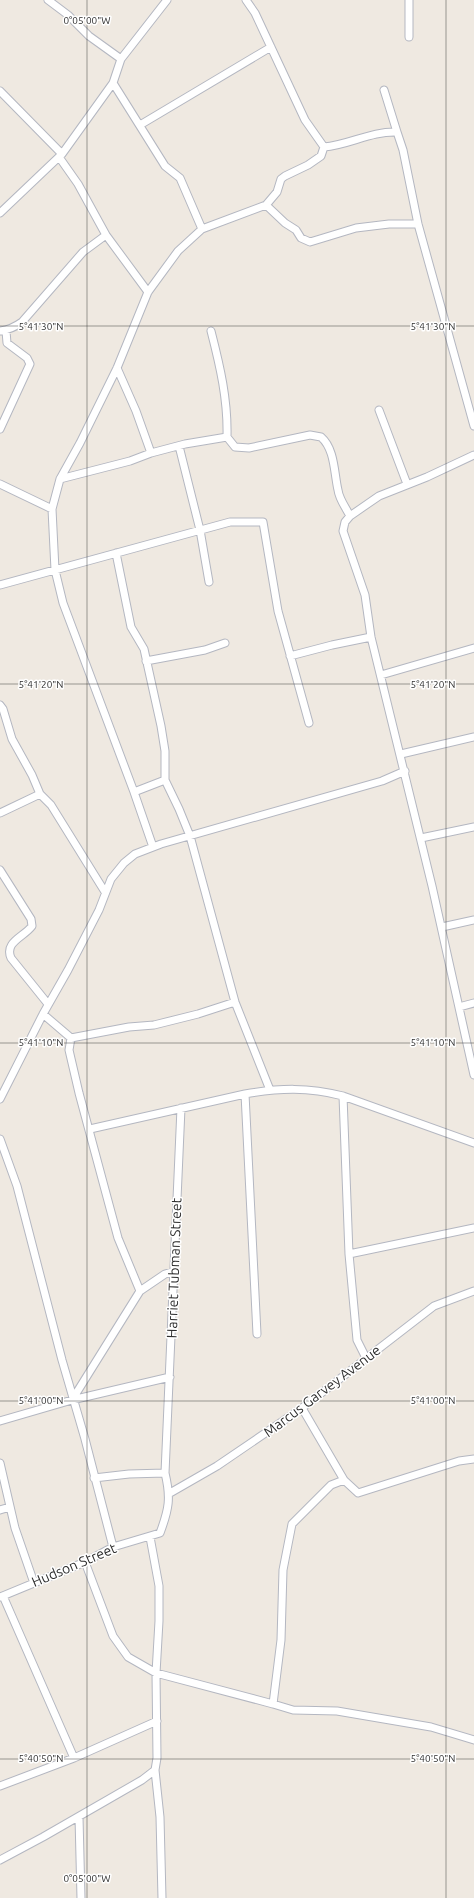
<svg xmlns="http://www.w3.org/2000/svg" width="474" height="1898" font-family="Ubuntu,sans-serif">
<rect width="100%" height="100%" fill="#efe9e1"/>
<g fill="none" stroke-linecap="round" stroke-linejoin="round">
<!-- street casing -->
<g stroke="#b4b7c1" stroke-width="9">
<path id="street" d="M 48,0 L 68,15 L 89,36 L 121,59
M 246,0 L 255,13 L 305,120 L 324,147 C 349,145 371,131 397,132 L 403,150 L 418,224 L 474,426
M 409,37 L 409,0
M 113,83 L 165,166 L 180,178 L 202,229
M 384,90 L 397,132
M 0,91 L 62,154
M 140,125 L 271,47
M 59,157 L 78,184 L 106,235 L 148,292
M 266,205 L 285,223 L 296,230 L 301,238 L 310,242 L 356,228 L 389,224 L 418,224
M 0,213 L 62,154 L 113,83 L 121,59 L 167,0
M 0,331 C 9,330 15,327 22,322 L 83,252 L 106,235
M 211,331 C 220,366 228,400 227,437
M 117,368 L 136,411 L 151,453
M 379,410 L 407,484
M 0,429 L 30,364 L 27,358 L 7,343 L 6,331
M 179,446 L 200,530 L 209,582
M 474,455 L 427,477 L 379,496 L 350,516 L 345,522 L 343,531 L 365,595 L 371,637 L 432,886 L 474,1075
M 60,479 L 130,461 L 151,453 L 185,444 L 227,437 L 235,447 L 249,448 L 310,435 L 321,437 C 335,449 334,473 338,490 C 339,499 346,508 350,516
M 0,484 L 52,509
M 116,553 L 131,627 L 144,649 L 161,726 L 165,751 L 165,780 L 179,809 L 190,836 L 235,1002 L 270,1090
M 0,585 L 230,522 L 263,522 L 278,611 L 309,723
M 290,656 L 332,645 L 371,637
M 146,661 L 205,650 L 225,643
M 381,675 L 474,648
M 0,705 L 3,709 L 12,739 L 32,775 L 40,794 L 51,805 L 105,892
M 401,754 L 474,737
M 134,792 L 165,780
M 0,813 L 40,794
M 421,838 L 474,827
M 153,847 L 134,792 L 63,603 L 55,570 L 52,509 L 60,479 L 80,443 L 117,368 L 148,292 L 178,251 L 202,229 L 266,205 L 277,192 L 281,179 L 285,176 L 308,165 L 321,156 L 324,147
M 0,870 L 31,919 L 32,926 C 24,937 4,942 11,958 L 48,1004
M 442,927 L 474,920
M 459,1007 L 474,1003
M 43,1014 L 71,1038 L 129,1027 L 154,1025 L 198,1014 L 235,1002
M 71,1038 L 69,1050 L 79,1093 L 118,1238 L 140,1291
M 245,1094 L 257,1334
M 343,1096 L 349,1254 L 357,1340 L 366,1358
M 0,1099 L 43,1014 L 68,970 L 99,910 L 111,879 L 124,863 L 135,854 L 161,844 L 382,781 L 405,771
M 90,1129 L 245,1094 C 280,1088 308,1087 343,1096 L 474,1143
M 0,1139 L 17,1186 L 62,1360 L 85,1439 L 113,1547
M 349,1254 L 474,1228
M 72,1400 L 140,1291 L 165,1274 L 175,1271
M 302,1408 L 344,1480 L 358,1493 L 459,1461 L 474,1459
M 0,1421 L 72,1400 L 170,1377
M 0,1463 L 15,1528 L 34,1583
M 94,1478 L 129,1474 L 165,1473
M 170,1493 L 217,1466 L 302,1408 L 434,1306 L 474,1291
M 0,1510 L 10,1507
M 150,1537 L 159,1586 L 159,1621 L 156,1673 L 273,1704 L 293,1710 L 337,1711 L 431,1727 L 474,1740
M 3,1596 L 74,1758
M 0,1597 L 85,1562 L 113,1547 L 160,1533 C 169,1509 171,1498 165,1473 L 181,1108
M 273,1704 L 281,1640 L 283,1570 L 292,1524 L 331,1485 L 344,1480
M 155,1770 L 160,1817 L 162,1898
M 0,1786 L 74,1758 L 157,1721
M 79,1817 L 81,1898
M 0,1860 L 43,1837 L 142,1780 L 155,1770 L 157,1758 L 156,1673 L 128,1657 L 113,1636 L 85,1562"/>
</g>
<!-- street -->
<use href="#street" stroke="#fff" stroke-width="7"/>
</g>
<!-- ticks -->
<path fill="none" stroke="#2e2e2e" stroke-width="1" stroke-opacity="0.45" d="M 87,0 L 87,1898M 446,0 L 446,1898M 0,326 L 474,326M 0,684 L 474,684M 0,1043 L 474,1043M 0,1401 L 474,1401M 0,1759 L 474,1759"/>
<g text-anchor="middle" stroke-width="3" stroke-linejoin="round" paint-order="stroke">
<!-- street labels -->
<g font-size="14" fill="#2e2e2e" stroke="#fff">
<text transform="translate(174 1268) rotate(-88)" y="5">Harriet Tubman Street</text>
<text transform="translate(322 1391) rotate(-37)" y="5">Marcus Garvey Avenue</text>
<text transform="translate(74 1565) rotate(-23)" y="5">Hudson Street</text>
</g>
</g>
<g font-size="10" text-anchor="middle" fill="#2e2e2e" stroke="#fff" stroke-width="3" stroke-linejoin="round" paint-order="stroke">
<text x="87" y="24">0°05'00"W</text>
<text x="41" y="330">5°41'30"N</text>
<text x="433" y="330">5°41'30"N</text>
<text x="41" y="688">5°41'20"N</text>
<text x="433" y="688">5°41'20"N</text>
<text x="41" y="1046">5°41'10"N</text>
<text x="433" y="1046">5°41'10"N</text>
<text x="41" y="1404">5°41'00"N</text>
<text x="433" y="1404">5°41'00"N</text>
<text x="41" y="1762">5°40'50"N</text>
<text x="433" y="1762">5°40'50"N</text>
<text x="87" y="1882">0°05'00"W</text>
</g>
</svg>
